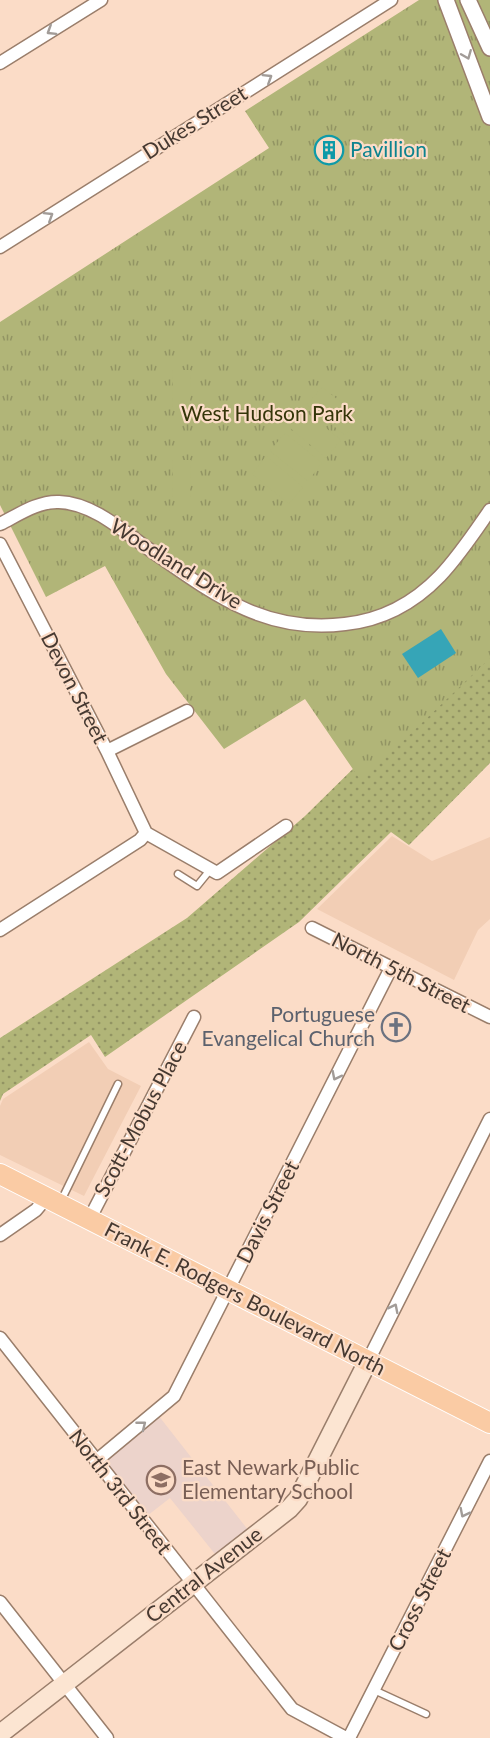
<svg xmlns="http://www.w3.org/2000/svg" width="490" height="1738" font-family="Lato,sans-serif">
<defs>
<pattern id="grass-dots" width="8" height="8" patternUnits="userSpaceOnUse" patternTransform="scale(1.5)"><rect width="8" height="8" fill="#b1b578"/><path d="M2 2h.1M6 6h.1" fill="none" stroke="#929463" stroke-width="1.8" stroke-linecap="round"/></pattern>
<pattern id="park-tufts" width="24" height="20" patternUnits="userSpaceOnUse" patternTransform="scale(1.5)"><rect width="24" height="20" fill="#b1b578"/><path d="M3 7l-1-3M5 7V3M7 7l1-3M15 17l-1-3M17 17v-4M19 17l1-3" fill="none" stroke="#929463"/></pattern>
</defs>
<rect width="100%" height="100%" fill="#fbdcc7"/>
<!-- built -->
<path fill="#f2ceb5" d="M 392,836 L 432,861 L 490,837 L 490,919 L 478,930 L 454,980 L 317,909 Z
M 89,1042 L 108,1069 L 141,1086 L 84,1196 L 0,1155 L 0,1106 L 3,1099 Z"/>
<!-- education -->
<path fill="#ecd3cb" d="M 158,1415 L 252,1535 L 219,1559 L 170,1498 L 143,1519 L 99,1462 Z"/>
<!-- grass -->
<path fill="url(#grass-dots)" d="M 490,634 L 490,763 L 409,845 L 391,832 L 299,922 L 105,1057 L 91,1035 L 3,1094 L 0,1101 L 0,1038 L 187,918 L 305,816 Z"/>
<!-- park -->
<path fill="url(#park-tufts)" d="M 419,0 L 490,0 L 490,658 L 361,781 L 305,699 L 224,749 L 166,674 L 105,566 L 46,597 L 0,505 L 0,322 L 269,148 L 245,111 Z"/>
<!-- pitch -->
<path fill="#b1b578" d="M 173,370 L 191,370 L 190,407 L 172,407 Z
M 322,387 L 359,417 L 345,435 L 307,405 Z
M 303,410 L 341,440 L 326,458 L 289,427 Z
M 285,433 L 322,463 L 308,481 L 270,451 Z
M 266,456 L 303,487 L 289,504 L 252,474 Z
M 173,460 L 191,460 L 190,497 L 172,497 Z"/>
<!-- water -->
<path fill="#36a5b7" d="M 441,629 L 456,653 L 418,678 L 402,654 Z"/>
<g fill="none" stroke-linecap="round" stroke-linejoin="round">
<!-- service casing -->
<g stroke="#9a7e6b" stroke-width="9">
<path id="service" d="M 178,874 L 197,886 L 210,870
M 61,1201 L 118,1084
M 374,1690 L 426,1714"/>
</g>
<!-- minor casing -->
<g stroke="#9a7e6b" stroke-width="15">
<path id="minor" d="M 0,63 L 101,0
M 0,247 L 391,0
M 0,524 C 18,515 38,501 59,502 C 93,503 124,532 150,550 C 213,594 265,634 345,624 C 383,620 414,603 440,576 C 459,556 474,533 490,510
M 0,544 L 107,751 L 146,833
M 107,751 L 187,711
M 146,833 L 217,873 L 286,826
M 312,928 L 490,1017
M 0,930 L 140,840 L 146,833
M 89,1220 L 194,1017
M 0,1235 L 36,1210 L 46,1198
M 0,1338 L 292,1709 L 346,1738
M 368,1361 L 490,1119
M 96,1461 L 174,1396 L 391,968
M 0,1602 L 107,1738
M 349,1738 L 490,1461"/>
</g>
<!-- tertiary casing -->
<g stroke="#9a7e6b" stroke-width="18">
<path id="tertiary" d="M 446,0 L 490,117
M 468,0 L 490,48"/>
</g>
<!-- secondary casing -->
<g stroke="#9a7e6b" stroke-width="21">
<path id="secondary" d="M 0,1734 L 289,1509 L 298,1499 L 368,1361"/>
</g>
<!-- primary casing -->
<g stroke="#fff" stroke-width="22">
<path id="primary" d="M 0,1174 L 490,1423"/>
</g>
<!-- service -->
<use href="#service" stroke="#fff" stroke-width="6"/>
<!-- minor -->
<use href="#minor" stroke="#fff" stroke-width="12"/>
<!-- tertiary -->
<use href="#tertiary" stroke="#fff" stroke-width="15"/>
<!-- secondary -->
<use href="#secondary" stroke="#fce5d2" stroke-width="18"/>
<!-- primary -->
<use href="#primary" stroke="#facba4" stroke-width="20"/>
</g>
<!-- one-way arrows -->
<defs><path id="oneway-chevron" d="M-2-3.5L2.5 0L-2 3.5" fill="none" stroke-width="1.6" stroke-linecap="round" stroke-linejoin="round" transform="scale(1.5)"/></defs>
<g stroke="#a29c98">
<use href="#oneway-chevron" transform="translate(51 31) rotate(148)"/>
<use href="#oneway-chevron" transform="translate(467 55) rotate(68)"/>
<use href="#oneway-chevron" transform="translate(268 78) rotate(-32)"/>
<use href="#oneway-chevron" transform="translate(49 216) rotate(-32)"/>
<use href="#oneway-chevron" transform="translate(336 1076) rotate(117)"/>
<use href="#oneway-chevron" transform="translate(394 1308) rotate(-63)"/>
<use href="#oneway-chevron" transform="translate(142 1425) rotate(-38)"/>
<use href="#oneway-chevron" transform="translate(464 1513) rotate(117)"/>
</g>
<!-- icons -->
<defs>
<g id="building-ring" transform="scale(1.5)"><circle r="9.5" fill="#fbdcc7" stroke="#0f9aa8" stroke-width="1.5"/><path d="M-4-6H4V6H1V3H-1V6H-4ZM-2.5-4.3h1.7v1.8h-1.7ZM.8-4.3h1.7v1.8H.8ZM-2.5-1h1.7V.8h-1.7ZM.8-1h1.7V.8H.8Z" fill="#0f9aa8"/></g>
<g id="church-ring" transform="scale(1.5)"><circle r="9.5" fill="#fbdcc7" stroke="#6b7280" stroke-width="1.5"/><path d="M-1.2-6h2.4v3.5h3.3v2.4h-3.3V6h-2.4V-.1h-3.3v-2.4h3.3Z" fill="#6b7280"/></g>
<g id="school-ring" transform="scale(1.5)"><circle r="9.5" fill="#fbdcc7" stroke="#8d6e63" stroke-width="1.5"/><path d="M0-5L7-2L0 1L-7-2ZM-4 1L0 2.5L4 1V4Q0 6-4 4Z" fill="#8d6e63"/></g>
</defs>
<g fill-rule="evenodd">
<use href="#building-ring" x="329" y="150"/>
<use href="#church-ring" x="396" y="1027"/>
<use href="#school-ring" x="161" y="1480"/>
</g>
<g text-anchor="middle" stroke-width="4.5" stroke-linejoin="round" paint-order="stroke">
<!-- street labels -->
<g font-size="21" fill="#463931" stroke="#fbdcc7">
<text transform="translate(195 123) rotate(-32)" y="7">Dukes Street</text>
<text transform="translate(176 564) rotate(32)" y="7">Woodland Drive</text>
<text transform="translate(74 688) rotate(63)" y="7">Devon Street</text>
<text transform="translate(401 973) rotate(27)" y="7">North 5th Street</text>
<text transform="translate(141 1119) rotate(-62)" y="7">Scott-Mobus Place</text>
<text transform="translate(268 1212) rotate(-63)" y="7">Davis Street</text>
<text transform="translate(245 1299) rotate(27)" y="7">Frank E. Rodgers Boulevard North</text>
<text transform="translate(120 1492) rotate(52)" y="7">North 3rd Street</text>
<text transform="translate(204 1575) rotate(-38)" y="7">Central Avenue</text>
<text transform="translate(420 1600) rotate(-63)" y="7">Cross Street</text>
</g>
<!-- culture labels -->
<g font-size="21" fill="#0d838f" stroke="#fbdcc7" text-anchor="start">
<text x="350" y="157">Pavillion</text>
</g>
<!-- park labels -->
<g font-size="21" fill="#343509" stroke="#fbdcc7">
<text x="267" y="421">West Hudson Park</text>
</g>
<!-- worship labels -->
<g font-size="21" fill="#5b616d" stroke="#fbdcc7" text-anchor="end">
<text x="375" y="1022">Portuguese<tspan x="375" dy="24">Evangelical Church</tspan></text>
</g>
<!-- education labels -->
<g font-size="21" fill="#785e54" stroke="#fbdcc7" text-anchor="start">
<text x="182" y="1475">East Newark Public<tspan x="182" dy="24">Elementary School</tspan></text>
</g>
</g>
</svg>
